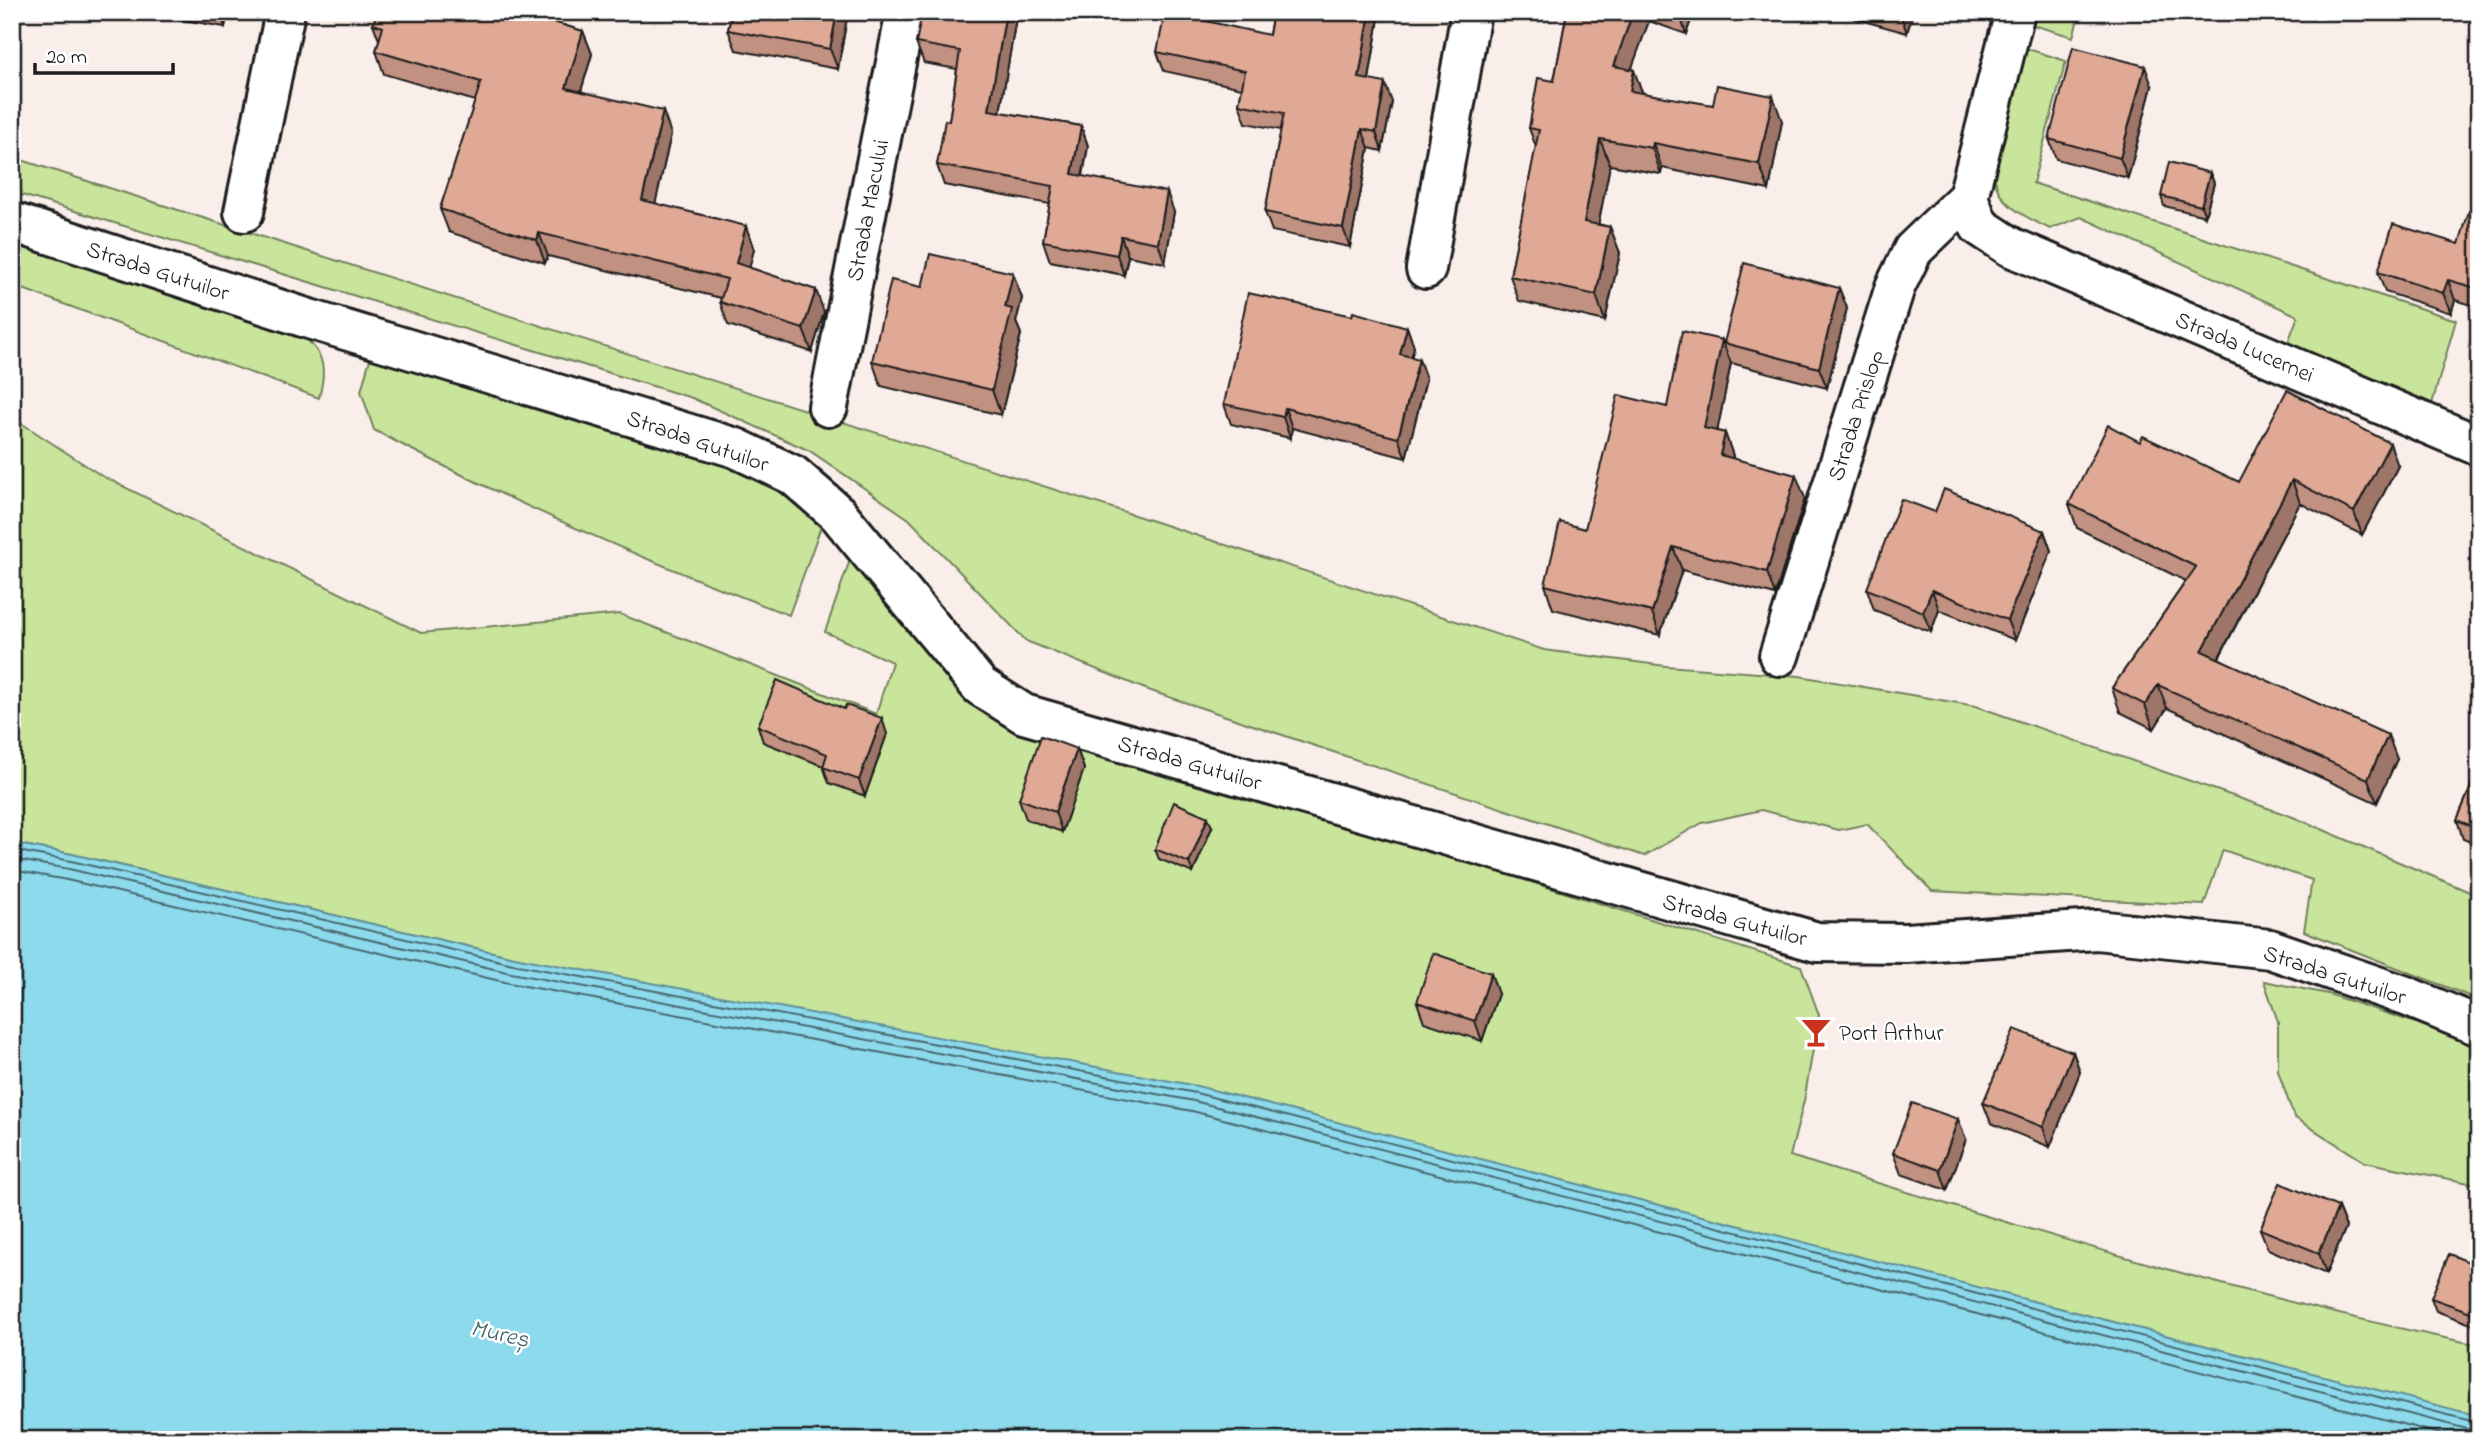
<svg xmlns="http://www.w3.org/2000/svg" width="2491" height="1452" font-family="'Indie Flower',sans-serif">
<rect width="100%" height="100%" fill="#f9eeea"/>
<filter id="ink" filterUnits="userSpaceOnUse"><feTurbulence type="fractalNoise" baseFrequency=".0143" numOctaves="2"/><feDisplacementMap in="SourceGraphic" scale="14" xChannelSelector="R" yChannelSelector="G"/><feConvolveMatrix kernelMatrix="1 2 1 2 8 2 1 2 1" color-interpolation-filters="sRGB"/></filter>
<g filter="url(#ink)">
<!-- green -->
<path fill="#c9e59c" stroke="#72805c" stroke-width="2" d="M 2037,12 L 2080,12 L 2073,37 L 2033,25 Z
M 2025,48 L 2066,61 L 2033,183 L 2456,320 L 2432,404 L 2287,345 L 2298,316 L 2081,217 L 2050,229 C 2030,219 1999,206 1995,180 C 1992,154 2018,78 2025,48 Z
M 12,157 L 1159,523 L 1544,650 L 1666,666 L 1799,676 L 1976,706 L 2293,817 L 2479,896 L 2479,1000 L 2304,931 L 2312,880 L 2223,850 L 2204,905 L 1932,891 L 1867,824 L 1839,830 L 1761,810 L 1702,823 L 1644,856 L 1148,690 L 1026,641 L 909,519 L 810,451 L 692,398 L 12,192 Z
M 12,236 L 290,325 C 320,350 329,358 319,398 L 12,285 Z
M 373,348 L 710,449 L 783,487 L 824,518 L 789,615 C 647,562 508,501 374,430 L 361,391 Z
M 12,417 L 102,476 L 421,633 L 620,614 L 876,714 L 892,662 L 825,632 L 852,554 L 954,682 L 1209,782 L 1801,966 L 1819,1015 L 1804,1101 L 1790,1156 C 2018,1226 2245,1298 2479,1345 L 2479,1416 L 72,854 L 12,843 Z
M 2264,981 L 2328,994 L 2479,1044 L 2479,1185 L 2365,1162 L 2294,1117 L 2278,1071 L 2278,1022 Z"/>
<!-- water -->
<path fill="#8cdaec" stroke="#5f8e99" stroke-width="2" d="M 12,843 L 72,854 L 514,957 L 1197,1086 L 2479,1416 L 2479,1440 L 12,1440 Z"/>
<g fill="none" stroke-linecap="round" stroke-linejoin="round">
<!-- shore -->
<path stroke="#49686f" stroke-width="2" d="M 12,850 L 71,861 L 513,964 L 1196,1093 L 2479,1423
M 12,859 L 69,869 L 511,973 L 1194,1101 L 2479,1432
M 12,870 L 67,880 L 509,983 L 1192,1111 L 2464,1440"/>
<!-- street casing -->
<g stroke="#1c1c1c" stroke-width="44">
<path id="street" d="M 2015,12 L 1968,197 L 1979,226 L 2011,247 L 2479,446
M 244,212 L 285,12
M 12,222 L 309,319 L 736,448 L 793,475 L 838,514 L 980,686 L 1024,714 L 1817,942 L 1906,943 L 2097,930 L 2270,949 L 2406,996 L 2479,1026
M 1426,269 L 1471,12
M 828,407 L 906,12
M 1779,656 L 1895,287 L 1913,250 L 1968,197"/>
</g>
<!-- street -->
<use href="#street" stroke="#fff" stroke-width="38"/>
</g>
<!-- wall -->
<path fill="#c19181" stroke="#1c1c1c" stroke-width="2" d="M 136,12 L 228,12 L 225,27 Z
M 542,12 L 540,18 L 583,31 L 592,54 L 581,91 L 671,134 L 655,203 L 754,249 L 749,267 L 824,312 L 812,352 L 728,325 L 720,302 L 721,298 L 548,256 L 545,263 L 449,232 L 440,209 L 475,101 L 384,74 L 376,51 L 379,40 L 373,24 Z
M 732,12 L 848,12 L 838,69 L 736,50 L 728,30 Z
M 1017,12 L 1000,112 L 1081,126 L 1088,146 L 1083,176 L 1174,212 L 1165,263 L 1128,256 L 1124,275 L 1050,261 L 1043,241 L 1050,204 L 944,185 L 937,165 L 949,121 L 957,69 L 924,63 L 916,43 Z
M 1273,12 L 1380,12 L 1369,80 L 1392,102 L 1382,151 L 1369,148 L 1350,247 L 1272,231 L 1265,212 L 1281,130 L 1246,123 L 1239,104 L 1242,88 L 1164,71 L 1157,52 L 1269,35 Z
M 1567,12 L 1694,12 L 1686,34 L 1649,21 L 1631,69 L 1643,93 L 1782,121 L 1769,190 L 1662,168 L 1661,174 L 1610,165 L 1598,224 L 1610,227 L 1620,253 L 1605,321 L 1519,301 L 1510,276 L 1536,147 L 1529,128 L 1554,81 Z
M 1831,12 L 1913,12 L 1907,33 Z
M 2152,86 L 2128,178 L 2056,159 L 2049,139 Z
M 2210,173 L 2214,183 L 2205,216 L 2164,206 L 2161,196 Z
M 2479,214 L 2479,307 L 2455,300 L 2451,313 L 2385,292 L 2378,272 L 2459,244 Z
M 922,287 L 1022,298 L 1016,322 L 1021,334 L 1001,415 L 881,386 L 872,361 Z
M 1839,288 L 1847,308 L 1827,388 L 1731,363 L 1717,431 L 1725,433 L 1733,456 L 1733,458 L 1805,498 L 1775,595 L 1682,570 L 1660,635 L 1553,609 L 1545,585 L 1585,529 L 1667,407 L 1722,340 L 1724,343 Z
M 1407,327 L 1414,347 L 1411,357 L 1426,379 L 1406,458 L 1292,428 L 1290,438 L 1231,424 L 1224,404 Z
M 2140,442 L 2239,482 L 2398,466 L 2362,535 L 2300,503 L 2219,658 L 2397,759 L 2377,803 L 2167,708 L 2154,729 L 2120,712 L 2112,688 L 2186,581 L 2077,528 L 2069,504 Z
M 1935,512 L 2044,531 L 2051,551 L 2015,640 L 1939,610 L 1931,632 L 1874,610 L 1867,589 Z
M 758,726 L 887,734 L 865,796 L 829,783 L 823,766 L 763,742 Z
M 1077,749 L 1084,769 L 1062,832 L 1026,819 L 1019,799 Z
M 2479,768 L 2479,845 L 2463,839 L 2457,820 Z
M 1212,827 L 1193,873 L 1159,859 L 1155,849 Z
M 1498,994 L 1482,1041 L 1424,1022 L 1417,1002 Z
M 2073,1052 L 2080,1072 L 2050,1147 L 1991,1123 L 1983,1103 Z
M 1966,1139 L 1947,1190 L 1901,1174 L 1893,1153 Z
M 2338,1207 L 2346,1227 L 2326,1274 L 2268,1249 L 2260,1229 Z
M 2479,1266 L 2479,1327 L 2436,1311 L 2431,1298 Z"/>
<!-- shaded-wall -->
<path fill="#9d7669" stroke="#1c1c1c" stroke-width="2" d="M 220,12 L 228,12 L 225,27 Z
M 527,12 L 542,12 L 534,37 L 526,14 Z
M 837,12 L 848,12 L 838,69 L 830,49 Z
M 1006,12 L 1017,12 L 997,130 L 989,110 Z
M 1370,12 L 1380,12 L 1366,97 L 1359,78 Z
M 1633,12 L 1646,12 L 1649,21 L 1623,92 L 1614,66 Z
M 1679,12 L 1694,12 L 1686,34 Z
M 1900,12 L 1913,12 L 1907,33 L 1900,13 Z
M 583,31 L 592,54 L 575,111 L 566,88 Z
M 2145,66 L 2152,86 L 2128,178 L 2120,158 Z
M 1634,70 L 1643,95 L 1630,91 Z
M 1385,83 L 1392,102 L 1382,151 L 1376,132 Z
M 1773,96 L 1782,121 L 1769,190 L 1759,164 Z
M 663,111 L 671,134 L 651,223 L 642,200 Z
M 1081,126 L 1088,146 L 1079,194 L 1072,174 Z
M 1362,129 L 1369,148 L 1350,247 L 1343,228 Z
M 1600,139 L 1610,165 L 1594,247 L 1584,222 Z
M 1653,143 L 1662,168 L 1661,174 L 1652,148 Z
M 2210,173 L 2214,183 L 2205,216 L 2201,206 Z
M 1167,192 L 1174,212 L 1165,263 L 1158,243 Z
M 746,226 L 754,249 L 745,286 L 736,263 Z
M 1610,227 L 1620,253 L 1605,321 L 1596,295 Z
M 539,233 L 548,256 L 545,263 L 537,240 Z
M 1121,236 L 1128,256 L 1124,275 L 1117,255 Z
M 1013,273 L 1022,298 L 1016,322 L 1021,334 L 1001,415 L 992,390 L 1005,307 Z
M 2448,280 L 2455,300 L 2451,313 L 2443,293 Z
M 1839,288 L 1847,308 L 1827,388 L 1819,368 Z
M 816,290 L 824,312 L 812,352 L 803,329 Z
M 1407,327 L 1414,347 L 1407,374 L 1400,354 Z
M 1722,340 L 1731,363 L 1713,452 L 1704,428 Z
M 1419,359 L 1426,379 L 1406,458 L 1398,438 Z
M 1285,408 L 1292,428 L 1290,438 L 1283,417 Z
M 1725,433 L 1733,456 L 1728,478 L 1720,455 Z
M 2390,443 L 2398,466 L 2362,535 L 2354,512 Z
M 1796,475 L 1805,498 L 1775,595 L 1767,572 Z
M 2292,480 L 2300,503 L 2210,674 L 2202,651 Z
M 2044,531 L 2051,551 L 2015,640 L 2007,620 Z
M 1673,547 L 1682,570 L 1660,635 L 1652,612 Z
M 1932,590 L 1939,610 L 1931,632 L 1923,612 Z
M 2158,685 L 2167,708 L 2154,729 L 2145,705 Z
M 882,718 L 887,734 L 865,796 L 859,780 Z
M 2388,735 L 2397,759 L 2377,803 L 2368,779 Z
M 1077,749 L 1084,769 L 1062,832 L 1055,812 Z
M 1208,817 L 1212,827 L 1193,873 L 1189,863 Z
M 1491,973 L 1498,994 L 1482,1041 L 1475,1021 Z
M 2073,1052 L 2080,1072 L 2050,1147 L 2043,1127 Z
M 1958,1119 L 1966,1139 L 1947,1190 L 1940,1170 Z
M 2338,1207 L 2346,1227 L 2326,1274 L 2319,1253 Z"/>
<!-- building -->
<path fill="#e0a996" stroke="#1c1c1c" stroke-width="2" d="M 377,12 L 527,12 L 526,14 L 583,31 L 566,88 L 663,111 L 642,200 L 746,226 L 736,263 L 816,290 L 803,329 L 720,302 L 727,279 L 539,233 L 537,240 L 440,209 L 481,82 L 376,51 L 383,27 L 373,24 Z
M 732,12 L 837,12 L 830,49 L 728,30 Z
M 922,12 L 1006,12 L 989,110 L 1081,126 L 1072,174 L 1167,192 L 1158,243 L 1121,236 L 1117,255 L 1043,241 L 1053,186 L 937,165 L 945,120 L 949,121 L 960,51 L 916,43 Z
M 1165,12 L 1269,35 L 1273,12 L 1370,12 L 1359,78 L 1385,83 L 1376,132 L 1362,129 L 1343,228 L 1265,212 L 1284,113 L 1239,104 L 1245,71 L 1157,52 Z
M 1567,12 L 1633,12 L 1614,66 L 1634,70 L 1630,91 L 1713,105 L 1717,85 L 1773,96 L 1759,164 L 1653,143 L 1652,148 L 1600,139 L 1584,222 L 1610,227 L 1596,295 L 1510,276 L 1539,130 L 1529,128 L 1538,78 L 1554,81 Z
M 2073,47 L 2145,66 L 2120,158 L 2049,139 Z
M 2169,162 L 2210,173 L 2201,206 L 2161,196 Z
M 2469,211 L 2479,214 L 2479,289 L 2448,280 L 2443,293 L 2378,272 L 2393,224 L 2459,244 Z
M 930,254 L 1013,273 L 1005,307 L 1012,309 L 992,390 L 872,361 L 891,280 L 922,287 Z
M 1744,263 L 1839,288 L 1819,368 L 1724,343 Z
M 1248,293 L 1352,316 L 1353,312 L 1407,327 L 1400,354 L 1419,359 L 1398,438 L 1285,408 L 1283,417 L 1224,404 Z
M 1682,331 L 1722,340 L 1704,428 L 1725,433 L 1720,455 L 1796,475 L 1767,572 L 1673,547 L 1652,612 L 1545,585 L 1560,522 L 1585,529 L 1618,395 L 1667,407 Z
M 2287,390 L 2390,443 L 2354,512 L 2292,480 L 2202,651 L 2388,735 L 2368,779 L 2158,685 L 2145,705 L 2112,688 L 2196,567 L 2069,504 L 2108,425 L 2140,442 L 2143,436 L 2239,482 Z
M 1944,489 L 2044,531 L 2007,620 L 1932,590 L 1923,612 L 1867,589 L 1901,499 L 1935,512 Z
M 777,680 L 844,709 L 846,705 L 882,718 L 859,780 L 823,767 L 827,754 L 758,726 Z
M 1041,736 L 1077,749 L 1055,812 L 1019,799 Z
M 2479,768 L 2479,829 L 2457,820 Z
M 1174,802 L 1208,817 L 1189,863 L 1155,849 Z
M 1433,953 L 1491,973 L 1475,1021 L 1417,1002 Z
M 2014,1029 L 2073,1052 L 2043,1127 L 1983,1103 Z
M 1912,1103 L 1958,1119 L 1940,1170 L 1893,1153 Z
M 2280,1183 L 2338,1207 L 2319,1253 L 2260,1229 Z
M 2449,1254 L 2479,1266 L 2479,1315 L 2431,1298 Z"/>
</g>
<!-- icons -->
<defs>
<g id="bar-bare" transform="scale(2.415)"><path d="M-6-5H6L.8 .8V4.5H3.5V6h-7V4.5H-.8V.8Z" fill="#c8321e" stroke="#fff" stroke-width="2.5" paint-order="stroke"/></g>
</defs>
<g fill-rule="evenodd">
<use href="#bar-bare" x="1816" y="1032"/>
</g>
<g text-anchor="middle" stroke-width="5" stroke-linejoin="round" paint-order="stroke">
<!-- street labels -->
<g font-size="23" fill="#1c1c1c" stroke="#fff">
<text transform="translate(867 210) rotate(-79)" y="8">Strada Macului</text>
<text transform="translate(158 270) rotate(18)" y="8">Strada Gutuilor</text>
<text transform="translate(2245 346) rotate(23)" y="8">Strada Lucernei</text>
<text transform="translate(1855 415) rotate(-72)" y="8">Strada Prislop</text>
<text transform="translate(698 440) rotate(19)" y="8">Strada Gutuilor</text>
<text transform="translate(1190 762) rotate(16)" y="8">Strada Gutuilor</text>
<text transform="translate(1735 919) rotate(15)" y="8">Strada Gutuilor</text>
<text transform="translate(2335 974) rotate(18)" y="8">Strada Gutuilor</text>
</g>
<!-- poi labels -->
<g font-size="23" fill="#1c1c1c" stroke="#fff" text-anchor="start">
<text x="1839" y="1040">Port Arthur</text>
</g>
<!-- water labels -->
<g font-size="24" font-style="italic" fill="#435e65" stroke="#fff">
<text transform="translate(500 1333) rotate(12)" y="8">Mureș</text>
</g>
</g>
<!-- margin -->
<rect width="2491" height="1452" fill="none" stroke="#fff" stroke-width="42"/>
<rect x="21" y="21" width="2449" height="1410" fill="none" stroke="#1c1c1c" stroke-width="2.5" filter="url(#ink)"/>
<!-- scale -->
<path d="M35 63v10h138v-10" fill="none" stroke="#1c1c1c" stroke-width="3.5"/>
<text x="46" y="63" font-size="21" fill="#1c1c1c" stroke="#ffffff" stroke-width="5" paint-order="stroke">20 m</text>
</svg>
